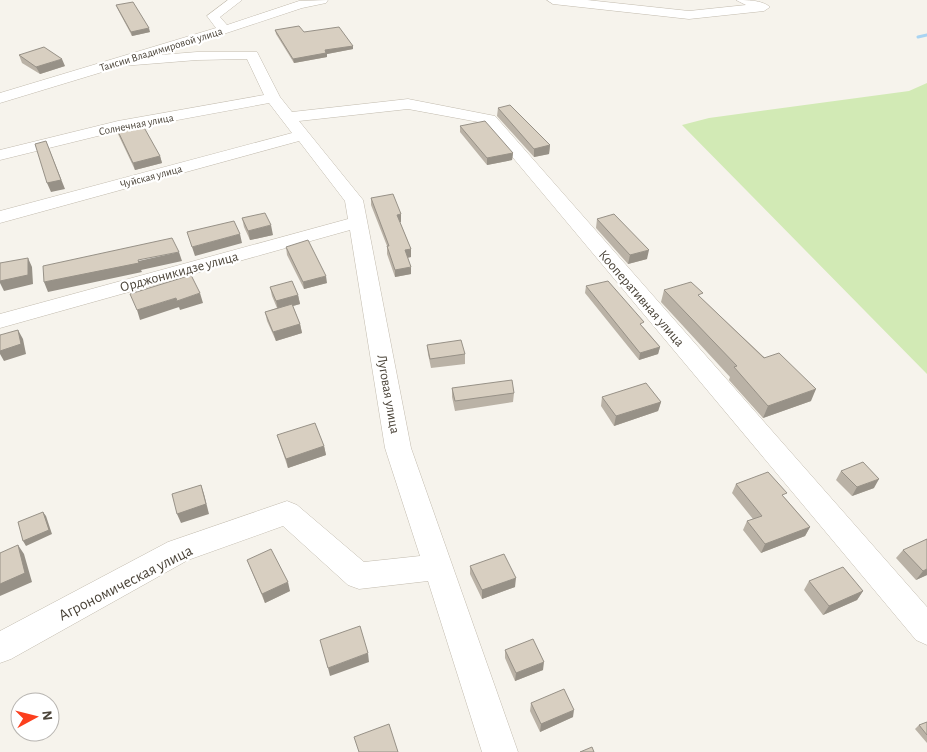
<svg xmlns="http://www.w3.org/2000/svg" width="927" height="752" font-family="'Alegreya Sans',sans-serif">
<rect width="100%" height="100%" fill="#f6f3ec"/>
<!-- green -->
<path fill="#d2eab5" d="M 927,83 L 927,374 L 682,125 L 709,118 L 909,91 Z"/>
<g fill="none" stroke-linecap="round" stroke-linejoin="round">
<!-- stream -->
<path stroke="#a9d4f2" stroke-width="3" d="M 918,37 L 927,35"/>
<!-- minor casing -->
<g stroke="#c2bbae" stroke-width="1">
<path id="minor" d="M 228,0 L 242,0 L 220,17 L 227,25 L 299,1 L 328,0 L 326,3 L 302,8 L 160,55 L 197,52 L 257,52 L 280,97 L 292,112 L 408,99 L 495,116 L 927,607 L 927,645 L 916,640 L 484,123 L 408,109 L 299,121 L 363,200 L 411,448 L 518,752 L 482,752 L 428,581 L 359,589 L 348,585 L 283,526 L 188,560 L 11,659 L 0,663 L 0,631 L 168,542 L 287,501 L 297,505 L 364,562 L 420,556 L 385,448 L 350,230 L 0,328 L 0,314 L 348,219 L 345,201 L 299,141 L 0,223 L 0,211 L 292,133 L 269,103 L 118,131 L 0,160 L 0,150 L 118,121 L 264,95 L 247,59 L 197,60 L 122,66 L 0,103 L 0,93 L 216,28 L 207,16 Z
M 547,0 L 587,0 L 689,11 L 746,5 L 736,0 C 747,0 762,0 770,7 L 764,11 L 689,19 L 553,4 Z"/>
</g>
<!-- minor -->
<use href="#minor" fill="#fff" fill-rule="evenodd"/>
</g>
<!-- wall -->
<path fill="#bab2a6" d="M 116,5 L 150,32 L 132,36 L 117,8 Z
M 275,30 L 304,32 L 353,46 L 353,49 L 327,54 L 327,57 L 294,63 L 276,34 Z
M 19,55 L 65,66 L 40,74 L 22,63 Z
M 498,108 L 550,145 L 549,154 L 534,157 L 497,116 Z
M 460,126 L 513,153 L 512,160 L 487,165 L 460,132 Z
M 116,127 L 160,156 L 162,163 L 135,170 L 118,134 Z
M 371,198 L 401,222 L 400,222 L 411,249 L 411,257 L 407,258 L 411,274 L 395,277 L 387,254 L 387,246 L 371,205 Z
M 242,218 L 273,235 L 250,240 L 244,227 Z
M 597,219 L 647,259 L 628,264 L 596,228 Z
M 286,247 L 327,283 L 304,289 L 287,255 Z
M 586,286 L 643,327 L 660,347 L 658,354 L 639,360 L 585,293 Z
M 270,287 L 298,295 L 300,304 L 293,306 L 300,324 L 302,333 L 276,341 L 267,321 L 265,312 L 277,308 L 272,296 Z
M 664,290 L 701,298 L 811,401 L 763,418 L 729,380 L 730,377 L 661,302 Z
M 427,345 L 465,354 L 465,364 L 431,368 L 428,354 Z
M 452,388 L 514,393 L 513,402 L 455,411 L 452,397 Z
M 602,397 L 661,402 L 658,411 L 614,426 L 601,406 Z
M 277,435 L 324,446 L 326,455 L 288,468 Z
M 841,471 L 874,488 L 852,496 L 836,480 Z
M 736,484 L 784,497 L 810,527 L 805,536 L 761,553 L 743,530 L 747,521 L 753,519 L 732,493 Z
M 927,539 L 927,575 L 916,580 L 896,558 L 903,550 Z
M 247,560 L 290,591 L 265,603 Z
M 470,566 L 515,587 L 482,599 L 470,574 Z
M 809,581 L 863,591 L 857,600 L 823,615 L 804,590 Z
M 505,650 L 543,670 L 515,681 L 505,658 Z
M 531,703 L 573,717 L 540,732 L 530,711 Z
M 927,722 L 927,743 L 915,729 L 919,725 Z"/>
<!-- shaded-wall -->
<path fill="#979187" d="M 149,28 L 150,32 L 132,36 L 131,32 Z
M 353,46 L 353,49 L 327,54 L 327,57 L 294,63 L 293,59 L 325,50 Z
M 62,59 L 65,66 L 40,74 L 36,67 Z
M 46,141 L 65,189 L 51,192 L 47,183 Z
M 550,145 L 549,154 L 534,157 L 534,149 Z
M 513,153 L 512,160 L 487,165 L 487,158 Z
M 160,156 L 162,163 L 135,170 L 133,163 Z
M 401,214 L 401,222 L 397,222 L 397,215 Z
M 271,225 L 273,235 L 250,240 L 248,231 Z
M 240,234 L 242,243 L 195,256 L 192,247 Z
M 411,249 L 411,257 L 405,258 L 405,250 Z
M 649,250 L 647,259 L 628,264 L 630,255 Z
M 179,252 L 182,261 L 141,270 L 142,272 L 48,292 L 44,282 Z
M 28,258 L 32,267 L 33,284 L 4,291 L 0,283 L 0,281 Z
M 411,267 L 411,274 L 395,277 L 395,270 Z
M 326,276 L 327,283 L 304,289 L 303,282 Z
M 200,293 L 203,303 L 180,310 L 177,301 Z
M 298,295 L 300,304 L 278,310 L 276,301 Z
M 176,298 L 179,307 L 140,320 L 137,310 Z
M 300,324 L 302,333 L 276,341 L 273,332 Z
M 18,330 L 23,339 L 26,354 L 4,361 L 0,354 L 0,351 Z
M 660,347 L 658,354 L 639,360 L 640,353 Z
M 816,389 L 811,401 L 763,418 L 768,406 Z
M 661,402 L 658,411 L 614,426 L 616,416 Z
M 324,446 L 326,455 L 288,468 L 286,459 Z
M 879,479 L 874,488 L 852,496 L 857,487 Z
M 201,485 L 204,494 L 209,514 L 181,523 L 177,514 Z
M 43,512 L 46,516 L 52,534 L 26,546 L 23,541 Z
M 810,527 L 805,536 L 761,553 L 765,544 Z
M 18,545 L 24,554 L 32,582 L 0,596 L 0,584 Z
M 927,569 L 927,575 L 916,580 L 923,571 Z
M 516,578 L 515,587 L 482,599 L 482,590 Z
M 288,582 L 290,591 L 265,603 L 262,594 Z
M 863,591 L 857,600 L 823,615 L 829,606 Z
M 368,653 L 369,662 L 330,676 L 328,668 Z
M 544,662 L 543,670 L 515,681 L 516,673 Z
M 574,710 L 573,717 L 540,732 L 541,724 Z"/>
<!-- building -->
<path fill="#d8cfc1" stroke="#979187" d="M 133,2 L 149,28 L 131,32 L 116,5 Z
M 299,26 L 304,32 L 339,27 L 353,46 L 325,50 L 326,53 L 293,59 L 275,30 Z
M 44,47 L 62,59 L 36,67 L 19,55 Z
M 510,105 L 550,145 L 534,149 L 498,108 Z
M 485,121 L 513,153 L 487,158 L 460,126 Z
M 141,122 L 160,156 L 133,163 L 116,127 Z
M 46,141 L 61,180 L 47,183 L 35,144 Z
M 393,194 L 401,214 L 397,215 L 411,249 L 405,250 L 411,267 L 395,270 L 387,246 L 389,246 L 371,198 Z
M 265,213 L 271,225 L 248,231 L 242,218 Z
M 614,214 L 649,250 L 630,255 L 597,219 Z
M 234,221 L 240,234 L 192,247 L 187,232 Z
M 172,238 L 179,252 L 138,260 L 139,263 L 44,282 L 43,266 Z
M 308,240 L 326,276 L 303,282 L 286,247 Z
M 28,258 L 28,275 L 0,281 L 0,263 Z
M 191,275 L 200,293 L 177,301 L 176,298 L 137,310 L 130,294 Z
M 292,281 L 298,295 L 276,301 L 270,287 Z
M 608,281 L 644,322 L 640,324 L 660,347 L 640,353 L 586,286 Z
M 691,282 L 703,293 L 698,295 L 764,358 L 779,353 L 816,389 L 768,406 L 734,367 L 737,366 L 664,290 Z
M 292,304 L 300,324 L 273,332 L 265,312 Z
M 18,330 L 21,344 L 0,351 L 0,335 Z
M 461,340 L 465,354 L 430,359 L 427,345 Z
M 512,380 L 514,393 L 455,401 L 452,388 Z
M 646,383 L 661,402 L 616,416 L 602,397 Z
M 315,423 L 324,446 L 286,459 L 277,435 Z
M 863,462 L 879,479 L 857,487 L 841,471 Z
M 768,472 L 787,493 L 782,495 L 810,527 L 765,544 L 747,521 L 762,516 L 736,484 Z
M 201,485 L 206,504 L 177,514 L 172,494 Z
M 43,512 L 49,530 L 23,541 L 18,522 Z
M 927,539 L 927,569 L 923,571 L 903,550 Z
M 18,545 L 25,573 L 0,584 L 0,553 Z
M 271,549 L 288,582 L 262,594 L 247,560 Z
M 504,554 L 516,578 L 482,590 L 470,566 Z
M 843,567 L 863,591 L 829,606 L 809,581 Z
M 360,626 L 368,653 L 328,668 L 320,640 Z
M 533,639 L 544,662 L 516,673 L 505,650 Z
M 564,689 L 574,710 L 541,724 L 531,703 Z
M 927,722 L 927,735 L 919,725 Z
M 389,724 L 398,752 L 359,752 L 354,737 Z
M 592,747 L 594,752 L 580,752 Z"/>
<g text-anchor="middle" stroke-width="4.5" stroke-linejoin="round" paint-order="stroke">
<!-- far-street labels -->
<g font-size="11" fill="#4b4439" stroke="#fff">
<text transform="translate(161 49) rotate(-17)" y="4">Таисии Владимировой улица</text>
<text transform="translate(136 124) rotate(-11)" y="4">Солнечная улица</text>
<text transform="translate(151 176) rotate(-15)" y="4">Чуйская улица</text>
</g>
<!-- street labels -->
<g font-size="14" fill="#4b4439" stroke="#fff">
<text transform="translate(179 271) rotate(-15)" y="5">Орджоникидзе улица</text>
<text transform="translate(642 298) rotate(49)" y="5">Кооперативная улица</text>
<text transform="translate(389 394) rotate(80)" y="5">Луговая улица</text>
</g>
<!-- near-street labels -->
<g font-size="16" fill="#4b4439" stroke="#fff">
<text transform="translate(125 582) rotate(-27)" y="6">Агрономическая улица</text>
</g>
</g>
<!-- north arrow -->
<g transform="translate(35 717) rotate(83)"><circle r="24" fill="#ffffff" stroke="#b7b4b0"/>
<path d="M0-4L9 19L0 12L-9 19Z" fill="#fc3f1d"/>
<text y="-8" font-size="14" font-weight="bold" text-anchor="middle" fill="#4b4439">N</text>
</g>
</svg>
